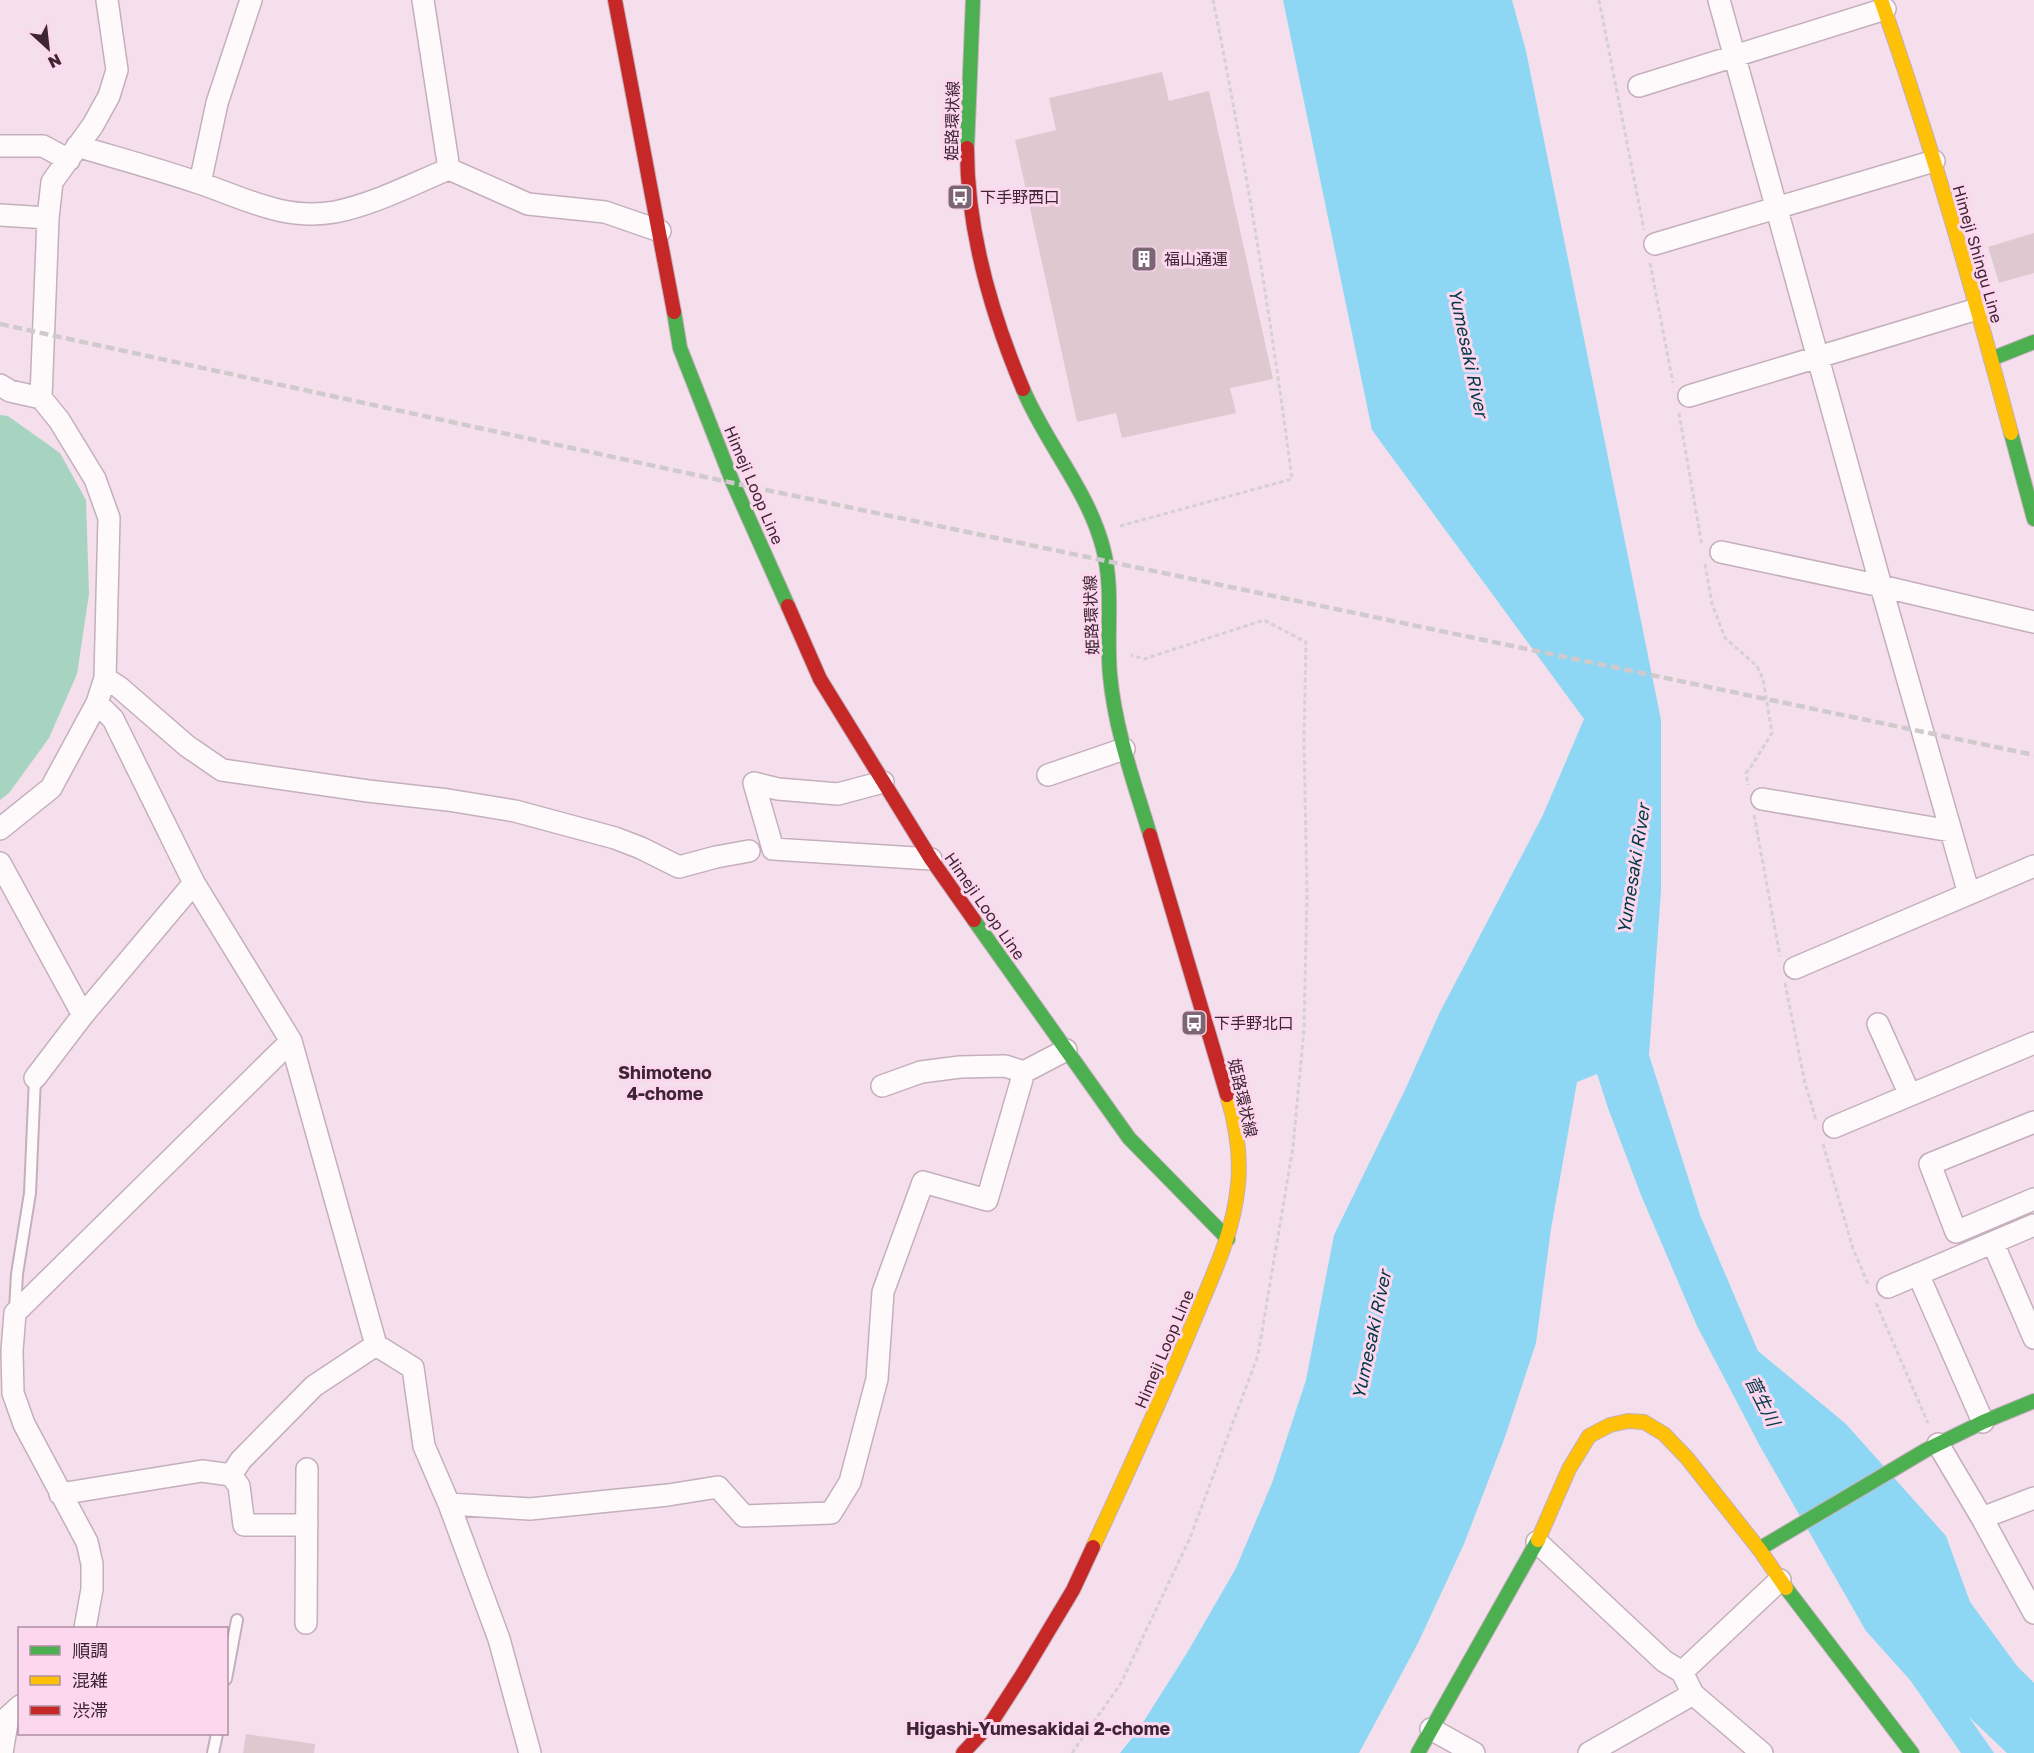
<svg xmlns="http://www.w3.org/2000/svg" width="2034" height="1753" font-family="'Golos Text','Noto Sans JP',sans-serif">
<rect width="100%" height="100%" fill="#f5dfec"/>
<!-- forest -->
<path fill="#a7d4c1" d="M 0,415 L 8,416 L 60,453 L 86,500 L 89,594 L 77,674 L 49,738 L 9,793 L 0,800 Z"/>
<!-- water -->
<path fill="#8dd7f4" d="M 1283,0 L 1512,0 L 1526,51 L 1661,720 L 1661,891 L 1649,1055 L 1700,1215 L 1758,1351 L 1846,1424 L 1946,1536 L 1970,1602 L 2017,1666 L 2034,1683 L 2034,1753 L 2007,1753 L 1969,1717 L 1994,1753 L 1961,1753 L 1910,1680 L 1866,1631 L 1761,1448 L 1697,1326 L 1641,1195 L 1608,1108 L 1597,1074 L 1577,1082 L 1551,1229 L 1536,1343 L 1505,1437 L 1464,1544 L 1418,1643 L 1359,1753 L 1120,1753 L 1137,1732 L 1187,1653 L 1236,1568 L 1272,1483 L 1306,1380 L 1334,1235 L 1405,1090 L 1440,1012 L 1543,815 L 1584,719 L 1372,430 Z"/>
<!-- building -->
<path fill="#dec9d1" d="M 1162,72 L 1169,101 L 1209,91 L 1273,379 L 1230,388 L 1236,413 L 1122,438 L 1116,413 L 1077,422 L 1015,140 L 1056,130 L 1049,98 Z
M 2034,233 L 2034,273 L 1999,283 L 1988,247 Z
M 246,1734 L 315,1744 L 314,1753 L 243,1753 Z"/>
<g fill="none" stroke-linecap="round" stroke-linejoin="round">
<!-- lane casing -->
<g stroke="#c4afbc" stroke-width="14">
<path id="lane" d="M 15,1310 L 17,1274 L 30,1193 L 35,1078
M 226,1679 L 237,1620
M 213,1753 L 217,1734"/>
</g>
<!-- street casing -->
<g stroke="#c4afbc" stroke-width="24">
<path id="street" d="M 423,0 L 449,169
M 1719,0 L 1881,586 L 1969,894
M 1639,86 L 1885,9
M 0,146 L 43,146 L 69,160
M 77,146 C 117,158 158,169 199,183 C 244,198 284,221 335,212 C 375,204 412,184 449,169 L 528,204 L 605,212 L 660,231
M 200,183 L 217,103 L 251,0
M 0,215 L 48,218
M 1655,244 L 1934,161
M 0,385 L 10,391 L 41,398
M 1689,396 L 1977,309
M 1721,552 L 1881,586 L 2034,622
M 105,678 L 119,687 L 187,746 L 222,770 L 368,791 L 448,800 L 515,811 L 615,838 L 641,848 L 679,867 L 716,857 L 749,851
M 97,703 L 113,719 L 194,883 L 291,1041 L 376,1345 L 413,1368 L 424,1446 L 449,1504 L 499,1639 L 530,1753
M 1048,775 L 1124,749
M 883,782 L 838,794 L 778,789 L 754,783 L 773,849 L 931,859
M 1762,799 L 1951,831
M 0,829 L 51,788 L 97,703 L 105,678 L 109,518 L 95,479 L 59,420 L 41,398 L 48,218 L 52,182 L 93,125 L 109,96 L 117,70 L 107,0
M 0,863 L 83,1015
M 1795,968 L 2034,866
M 1878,1024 L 1910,1095
M 35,1078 L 83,1015 L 194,883
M 882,1086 L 921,1072 L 960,1067 L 1005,1066 L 1024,1072
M 2034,1122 L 1930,1164 L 1956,1232 L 2034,1199
M 1834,1127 L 2034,1043
M 1993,1243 L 2034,1338
M 1918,1274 L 1983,1422
M 1888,1287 L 2034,1225
M 1938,1444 L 1982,1518 L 2034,1613
M 231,1475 L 241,1460 L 314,1386 L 376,1345
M 60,1494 L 202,1471 L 231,1475 L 239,1486 L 244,1525 L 307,1525
M 449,1504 L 530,1509 L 668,1495 L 718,1487 L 744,1516 L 831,1513 L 850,1482 L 877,1379 L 883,1292 L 923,1182 L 987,1200 L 1024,1072 L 1066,1050
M 1982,1518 L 2034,1498
M 1537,1542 L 1664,1661 L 1682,1672 L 1693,1694 L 1762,1753
M 306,1623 L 307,1469
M 85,1628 L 92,1589 L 92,1564 L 87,1542 L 24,1424 L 13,1393 L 12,1351 L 15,1313 L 291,1041
M 1682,1672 L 1780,1580
M 1431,1729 L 1474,1753
M 2,1753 L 8,1717 L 20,1706
M 1589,1753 L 1693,1694"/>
</g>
<!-- fast casing -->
<g stroke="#c4afbc" stroke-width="16">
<path id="fast" d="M 967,148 L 973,0
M 674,312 L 680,348 L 733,483 L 788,606
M 1991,359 L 2034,342
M 1023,389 C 1046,444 1088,490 1103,548 C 1114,589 1106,633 1110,675 C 1115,730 1134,782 1150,835
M 2011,433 L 2034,519
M 974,920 L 1129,1138 L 1228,1239
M 1759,1549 L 1926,1450 L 1983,1422 L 2034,1401
M 1786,1588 L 1912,1753
M 1418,1753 L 1538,1540"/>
</g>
<!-- slow casing -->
<g stroke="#c4afbc" stroke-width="16">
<path id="slow" d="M 1881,0 C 1931,142 1972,287 2011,433
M 1538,1540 L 1569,1469 L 1589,1436 L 1610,1425 L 1628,1421 L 1644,1422 L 1664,1434 L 1687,1458 L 1759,1549 L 1786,1588
M 1093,1547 C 1128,1472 1162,1398 1193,1323 C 1212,1276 1233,1236 1238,1185 C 1241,1155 1236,1124 1227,1095"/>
</g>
<!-- jam casing -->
<g stroke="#c4afbc" stroke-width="16">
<path id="jam" d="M 615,0 L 674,312
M 967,148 C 967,232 991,313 1023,389
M 788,606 L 820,679 L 931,859 L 974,920
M 1150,835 L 1227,1095
M 963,1753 L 991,1723 L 1022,1675 L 1073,1590 L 1093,1547"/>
</g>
<!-- path -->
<path stroke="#d6d0d4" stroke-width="3" stroke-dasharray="4.5 3" stroke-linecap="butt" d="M 1599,0 L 1644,230
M 1650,263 L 1673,383
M 1679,413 L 1702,546
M 1120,526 L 1292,479 C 1271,319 1245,159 1213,0
M 1705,564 L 1712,604 L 1725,638 L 1757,666 L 1763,679 L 1772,733 L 1753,764 L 1746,773 L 1748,785
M 1754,815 L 1780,956
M 1785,983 L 1805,1083 L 1816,1120
M 1823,1144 L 1853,1249 L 1869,1286
M 1876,1303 L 1928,1423
M 1072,1753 L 1121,1683 L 1190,1538 L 1258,1355 L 1293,1147 L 1304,1029 L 1307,894 L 1304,741 L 1306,642 L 1264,620 L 1144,659 L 1131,655"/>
<!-- lane -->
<use href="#lane" stroke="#fefafc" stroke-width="10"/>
<!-- street -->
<use href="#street" stroke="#fefafc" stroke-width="21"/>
<!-- fast -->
<use href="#fast" stroke="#4caf50" stroke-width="14"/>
<!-- slow -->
<use href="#slow" stroke="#ffc107" stroke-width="14"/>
<!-- jam -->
<use href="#jam" stroke="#c62828" stroke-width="14"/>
<!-- rail -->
<path stroke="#d0cacd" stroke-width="4.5" stroke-dasharray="9 4.5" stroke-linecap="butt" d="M 0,324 L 733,483 L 2034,755"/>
</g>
<!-- icons -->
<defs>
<g id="bus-square" transform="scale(1.35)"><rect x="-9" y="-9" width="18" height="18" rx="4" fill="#7d6674" stroke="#fdd7ed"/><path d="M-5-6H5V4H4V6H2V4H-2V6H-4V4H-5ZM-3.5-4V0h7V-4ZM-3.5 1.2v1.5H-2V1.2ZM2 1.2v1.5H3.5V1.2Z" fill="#fff"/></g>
<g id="building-square" transform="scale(1.35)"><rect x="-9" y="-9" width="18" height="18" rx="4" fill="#7d6674" stroke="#fdd7ed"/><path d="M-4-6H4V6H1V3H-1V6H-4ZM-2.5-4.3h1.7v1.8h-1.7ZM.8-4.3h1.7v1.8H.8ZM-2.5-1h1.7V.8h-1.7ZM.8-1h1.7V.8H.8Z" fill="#fff"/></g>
</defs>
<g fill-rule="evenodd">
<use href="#bus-square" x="960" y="197"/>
<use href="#building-square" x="1144" y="259"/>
<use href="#bus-square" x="1194" y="1023"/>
</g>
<g text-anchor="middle" stroke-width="6" stroke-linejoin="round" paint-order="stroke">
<!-- street labels -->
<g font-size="16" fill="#3d2534" stroke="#fdd7ed">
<text transform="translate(952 121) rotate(-89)" y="6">姫路環状線</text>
<text transform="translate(1978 254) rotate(74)" y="6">Himeji Shingu Line</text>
<text transform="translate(754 485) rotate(67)" y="6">Himeji Loop Line</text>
<text transform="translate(1091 615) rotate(-92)" y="6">姫路環状線</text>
<text transform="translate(985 906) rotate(55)" y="6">Himeji Loop Line</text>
<text transform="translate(1243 1098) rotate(77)" y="6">姫路環状線</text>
<text transform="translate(1164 1349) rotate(-67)" y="6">Himeji Loop Line</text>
</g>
<!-- poi labels -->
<g font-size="16" fill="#3d2534" stroke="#fdd7ed" text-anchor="start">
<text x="980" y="203">下手野西口</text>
<text x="1164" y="265">福山通運</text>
<text x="1214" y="1029">下手野北口</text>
</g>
<!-- water labels -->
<g font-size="18" font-style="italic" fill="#013847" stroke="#fdd7ed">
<text transform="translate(1468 353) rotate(78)" y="6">Yumesaki River</text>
<text transform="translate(1634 869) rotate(-81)" y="6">Yumesaki River</text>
<text transform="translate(1372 1335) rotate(-78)" y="6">Yumesaki River</text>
<text transform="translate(1762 1401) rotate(63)" y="6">菅生川</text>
</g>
<!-- neighbourhood labels -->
<g font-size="18" font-weight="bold" fill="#3d2534" stroke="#fdd7ed">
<text x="665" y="1079">Shimoteno<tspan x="665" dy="21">4-chome</tspan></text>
<text x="1038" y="1735">Higashi-Yumesakidai 2-chome</text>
</g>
</g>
<!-- legend -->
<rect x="18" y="1627" width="210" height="108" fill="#fdd7ed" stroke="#b090a3" stroke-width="1.5"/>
<rect x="30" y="1646" width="30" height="9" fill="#4caf50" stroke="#b090a3" stroke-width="1.5"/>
<text x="72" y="1657" font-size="18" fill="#3d2534">順調</text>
<rect x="30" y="1676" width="30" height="9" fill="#ffc107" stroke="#b090a3" stroke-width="1.5"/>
<text x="72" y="1687" font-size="18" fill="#3d2534">混雑</text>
<rect x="30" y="1706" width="30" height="9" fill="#c62828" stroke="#b090a3" stroke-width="1.5"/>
<text x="72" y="1717" font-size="18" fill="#3d2534">渋滞</text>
<!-- north arrow -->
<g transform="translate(48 48) rotate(153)" stroke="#fdd7ed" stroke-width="4.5" paint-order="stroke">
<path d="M0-4.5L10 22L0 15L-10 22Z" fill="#3d2534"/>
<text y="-9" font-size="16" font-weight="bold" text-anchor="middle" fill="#3d2534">N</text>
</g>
</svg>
